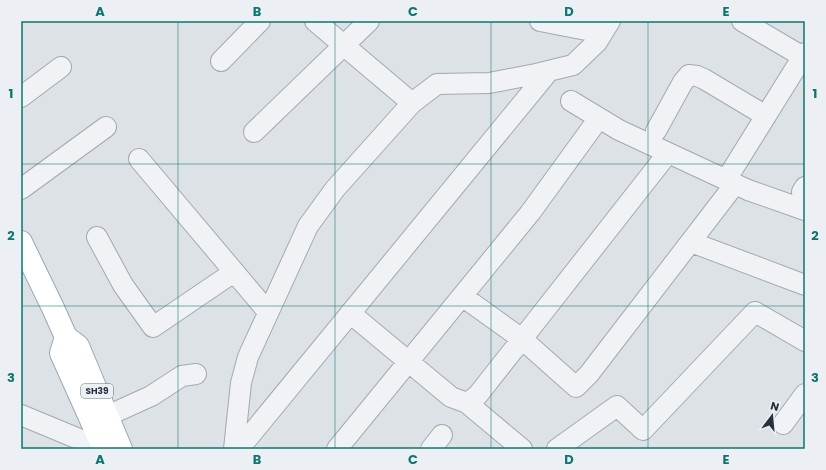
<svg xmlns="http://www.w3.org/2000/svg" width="826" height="470" font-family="Poppins,sans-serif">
<rect width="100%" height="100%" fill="#dde2e7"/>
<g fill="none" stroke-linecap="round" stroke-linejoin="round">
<!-- minor casing -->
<g stroke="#a3a9b1" stroke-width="22">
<path id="minor" d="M 315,21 L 412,103
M 540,21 L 602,33
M 742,21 L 805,58
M 221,61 L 260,21
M 21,97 L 61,67
M 571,101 L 619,130 L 748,190 L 805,210
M 656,131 L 683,82 L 689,75 L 697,76 L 704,79 L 766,116
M 254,132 L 369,21
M 668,153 L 522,339 L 576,387 L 589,374 L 735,184
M 139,159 L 268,312
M 726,180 L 805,53
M 21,189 L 106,127
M 802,192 L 805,187
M 97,237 L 123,285 L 153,327 L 234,272
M 691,242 L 805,285
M 350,313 L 451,397 L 467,403 L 477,396 L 522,339 L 462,296
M 467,403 L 522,449
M 21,415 L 103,449
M 107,416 L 151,396 L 182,376 L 196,374
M 783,424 L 805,394
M 234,449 L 241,383 L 248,357 L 308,226 L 335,189 L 412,103 L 437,84 L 489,83 L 536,74 L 573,65 L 597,42 L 610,21
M 239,449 L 549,71
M 337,449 L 530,213 L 599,118
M 431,449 L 442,435
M 557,449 L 617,406 L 643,430 L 755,312 L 805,341"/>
</g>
<!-- major casing -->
<g stroke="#9ca7b3" stroke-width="24">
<path id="major" d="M 21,242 L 53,308 L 66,337 L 78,346 L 121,449
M 66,337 L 61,353 L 104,449"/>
</g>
<!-- minor -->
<use href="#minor" stroke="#f0f2f5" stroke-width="20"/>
<!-- major -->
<use href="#major" stroke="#fff" stroke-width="22"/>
</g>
<!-- grid -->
<path fill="none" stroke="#0f766e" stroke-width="1" stroke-opacity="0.55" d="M 178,21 L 178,449M 335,21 L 335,449M 491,21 L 491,449M 648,21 L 648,449M 21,164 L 805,164M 21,306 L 805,306"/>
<g text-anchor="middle" stroke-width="3" stroke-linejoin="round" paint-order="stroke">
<!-- shield labels -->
<rect fill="#ecf0f5" stroke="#626a75" stroke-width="1" x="81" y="384" width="32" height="14" rx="3"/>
<g font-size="9" font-weight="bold" fill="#27303e">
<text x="97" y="394">SH39</text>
</g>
</g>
<!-- border -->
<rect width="826" height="470" fill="none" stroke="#ecf0f5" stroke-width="44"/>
<!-- north arrow -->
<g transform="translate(772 416) rotate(16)" stroke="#ecf0f5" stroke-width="3" paint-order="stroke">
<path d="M0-3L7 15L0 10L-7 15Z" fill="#27303e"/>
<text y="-6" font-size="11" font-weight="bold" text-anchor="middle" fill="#27303e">N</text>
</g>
<rect x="22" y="22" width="782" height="426" fill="none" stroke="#0f766e" stroke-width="1.5"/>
<g font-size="13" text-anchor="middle" font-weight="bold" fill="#0f766e">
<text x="100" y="16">A</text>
<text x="257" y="16">B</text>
<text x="413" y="16">C</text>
<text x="569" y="16">D</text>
<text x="726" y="16">E</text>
<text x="11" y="98">1</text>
<text x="815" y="98">1</text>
<text x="11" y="240">2</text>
<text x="815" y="240">2</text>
<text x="11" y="382">3</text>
<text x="815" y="382">3</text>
<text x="100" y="464">A</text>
<text x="257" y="464">B</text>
<text x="413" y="464">C</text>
<text x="569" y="464">D</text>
<text x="726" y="464">E</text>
</g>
</svg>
